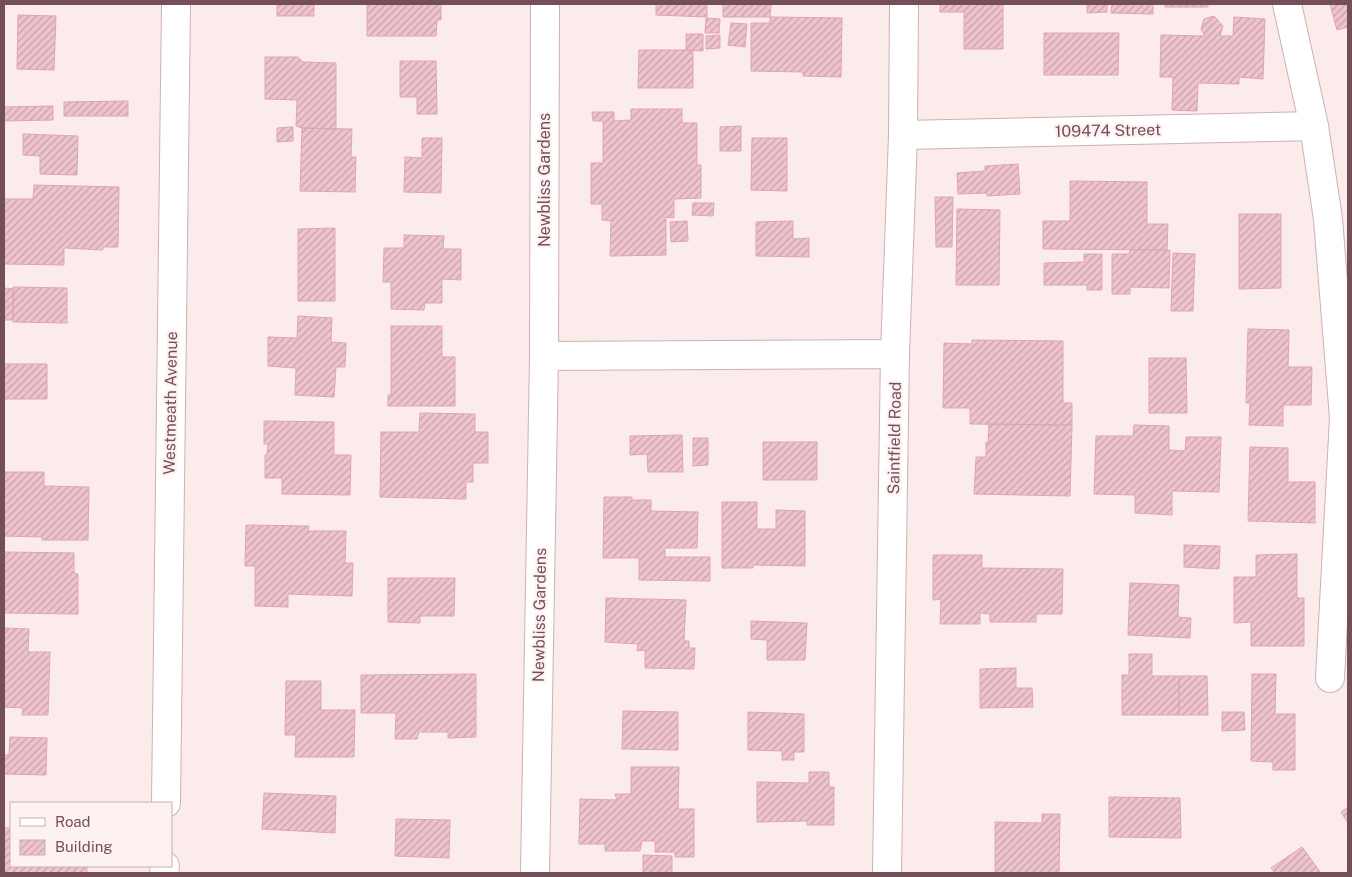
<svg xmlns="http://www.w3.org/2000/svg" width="1352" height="877" font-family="'Public Sans',sans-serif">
<defs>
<pattern id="building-hatch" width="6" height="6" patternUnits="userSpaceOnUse" patternTransform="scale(1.25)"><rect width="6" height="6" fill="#efc4cc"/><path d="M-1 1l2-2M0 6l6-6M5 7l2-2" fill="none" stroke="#c6a2a8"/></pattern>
</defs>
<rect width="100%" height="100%" fill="#fbebea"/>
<!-- building -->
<path fill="url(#building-hatch)" stroke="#e0a5b2" d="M 277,4 L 314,4 L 314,16 L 277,16 Z
M 367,4 L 441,4 L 441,20 L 437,20 L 436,36 L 367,36 Z
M 656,4 L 707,4 L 707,17 L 656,15 Z
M 723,4 L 771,4 L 770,17 L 723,17 Z
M 940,4 L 1003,4 L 1003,49 L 964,49 L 964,12 L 940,12 Z
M 1087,4 L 1107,4 L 1107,12 L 1087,13 Z
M 1112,4 L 1153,4 L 1153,14 L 1111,13 Z
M 1165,4 L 1208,4 L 1208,7 L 1165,7 Z
M 1330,4 L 1348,4 L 1348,27 L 1337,30 Z
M 18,15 L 56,16 L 54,70 L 17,69 Z
M 1214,16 L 1223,26 L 1220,36 L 1233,36 L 1234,17 L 1265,19 L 1263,79 L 1239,77 L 1239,84 L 1198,83 L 1197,111 L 1172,110 L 1173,77 L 1160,77 L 1161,35 L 1205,36 L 1201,29 L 1204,19 Z
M 770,17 L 842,18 L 841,77 L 803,76 L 803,72 L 751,71 L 751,23 L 770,23 Z
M 706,18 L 720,19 L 719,33 L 705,33 Z
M 731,23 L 747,24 L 745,47 L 728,45 Z
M 1044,33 L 1119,33 L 1118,75 L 1044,75 Z
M 686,34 L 703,34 L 703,51 L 686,50 Z
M 720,35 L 720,48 L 706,49 L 706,36 Z
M 639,50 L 693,50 L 693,88 L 638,88 Z
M 265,57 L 298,57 L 303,62 L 336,63 L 336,129 L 302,128 L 296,126 L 297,100 L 265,99 Z
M 400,61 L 436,61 L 437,114 L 417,114 L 417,97 L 400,97 Z
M 128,101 L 128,116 L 64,116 L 64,102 Z
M 53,106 L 53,120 L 4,121 L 4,107 Z
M 631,109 L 682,109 L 682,123 L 697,123 L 697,165 L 701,165 L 701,198 L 674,199 L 674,218 L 666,217 L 666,255 L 610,256 L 611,221 L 602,220 L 602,204 L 591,204 L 591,163 L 603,163 L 603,121 L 593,121 L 592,112 L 614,112 L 614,121 L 631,120 Z
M 741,126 L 741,151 L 720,151 L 720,127 Z
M 293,127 L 293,141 L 277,142 L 277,128 Z
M 302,128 L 352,129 L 351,157 L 356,157 L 355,192 L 300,191 Z
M 23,134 L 78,136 L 77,175 L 40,174 L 40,156 L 23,155 Z
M 422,138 L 442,138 L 441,193 L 404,192 L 405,157 L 422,158 Z
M 752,138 L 787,138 L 787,191 L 751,190 Z
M 1018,164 L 1020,194 L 987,196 L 987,193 L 958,194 L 957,173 L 985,171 L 985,166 Z
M 1070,181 L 1147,182 L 1147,224 L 1168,224 L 1167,250 L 1043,249 L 1043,221 L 1070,221 Z
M 34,185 L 119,187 L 118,247 L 103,247 L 103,250 L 64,248 L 64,265 L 4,264 L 4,199 L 33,199 Z
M 935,197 L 953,197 L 952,247 L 936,247 Z
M 693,203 L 714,203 L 713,216 L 692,215 Z
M 957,209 L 1000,210 L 999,285 L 956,285 Z
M 1239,214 L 1281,214 L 1281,288 L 1239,289 Z
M 687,221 L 688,241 L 671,242 L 670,222 Z
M 793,221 L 793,239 L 809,238 L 809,257 L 756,256 L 756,222 Z
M 335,228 L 335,301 L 298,301 L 298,229 Z
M 404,235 L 444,236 L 443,249 L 461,249 L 461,280 L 442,279 L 442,303 L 425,303 L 424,310 L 391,309 L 391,282 L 383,282 L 384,248 L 404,248 Z
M 1130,250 L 1170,250 L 1169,288 L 1130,287 L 1130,294 L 1112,294 L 1112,254 L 1129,254 Z
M 1173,253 L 1195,254 L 1193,311 L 1171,311 Z
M 1084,254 L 1102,254 L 1102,290 L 1087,290 L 1087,285 L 1044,285 L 1044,263 L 1084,262 Z
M 13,287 L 67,288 L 67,323 L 13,322 Z
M 4,288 L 14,289 L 13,320 L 4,320 Z
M 298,316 L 332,318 L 331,342 L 346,343 L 345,367 L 336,367 L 334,397 L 295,395 L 296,368 L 268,366 L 268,337 L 297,338 Z
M 391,326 L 442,326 L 442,357 L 455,357 L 455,406 L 388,406 L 388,395 L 391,394 Z
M 1248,329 L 1289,330 L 1288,367 L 1312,367 L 1311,405 L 1283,405 L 1283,426 L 1249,425 L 1250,403 L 1246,403 Z
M 972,340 L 1063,341 L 1063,403 L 1072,403 L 1072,425 L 970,424 L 970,408 L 943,408 L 944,343 L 972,344 Z
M 1149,358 L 1186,358 L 1187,413 L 1149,413 Z
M 4,364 L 47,364 L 47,399 L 4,399 Z
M 420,413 L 475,414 L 475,432 L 488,432 L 488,463 L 473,463 L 473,482 L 466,482 L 466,499 L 380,497 L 381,432 L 419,432 Z
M 264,421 L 334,422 L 334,455 L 351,455 L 350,495 L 282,494 L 282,478 L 265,478 L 265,455 L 267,455 L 268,444 L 264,444 Z
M 989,424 L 1072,425 L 1070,496 L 974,494 L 976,457 L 986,457 L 986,442 L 988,443 Z
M 1134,425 L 1169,426 L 1169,450 L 1185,451 L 1186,437 L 1221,437 L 1219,492 L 1172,491 L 1172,515 L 1135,513 L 1135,495 L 1094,494 L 1096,436 L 1133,436 Z
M 682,435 L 683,472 L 648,472 L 647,454 L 630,455 L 630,436 Z
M 693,438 L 708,438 L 708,465 L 693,466 Z
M 763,442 L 817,442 L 817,480 L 763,480 Z
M 1250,447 L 1288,448 L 1288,482 L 1315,482 L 1315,523 L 1248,521 Z
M 4,472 L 44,472 L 44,486 L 89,487 L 88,540 L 42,540 L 42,537 L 4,536 Z
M 604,497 L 632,497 L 632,500 L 651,500 L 651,511 L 698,512 L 697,548 L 665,548 L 665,557 L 710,557 L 710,581 L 639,580 L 639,558 L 603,558 Z
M 722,502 L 757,502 L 757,529 L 776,529 L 776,510 L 805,511 L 805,566 L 753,565 L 753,568 L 722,568 Z
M 246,525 L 309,526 L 308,531 L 346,531 L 345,563 L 353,563 L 352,596 L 288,594 L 288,607 L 255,606 L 255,566 L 245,566 Z
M 1184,545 L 1220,546 L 1219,569 L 1184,567 Z
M 4,552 L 74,553 L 74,573 L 78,574 L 78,614 L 4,613 Z
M 1297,554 L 1297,598 L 1304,598 L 1304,646 L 1251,646 L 1251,622 L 1234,623 L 1234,577 L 1256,577 L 1256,555 Z
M 933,555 L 982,555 L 982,568 L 1063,569 L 1062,614 L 1036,614 L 1036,622 L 990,622 L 990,614 L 980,613 L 980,624 L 940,624 L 941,599 L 933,600 Z
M 388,578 L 455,578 L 454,616 L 420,616 L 420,623 L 388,622 Z
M 1130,583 L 1179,585 L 1178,617 L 1191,618 L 1190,638 L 1128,635 Z
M 606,598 L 686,600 L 684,641 L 689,641 L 689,648 L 695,648 L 694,669 L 645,668 L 645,650 L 637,651 L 638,644 L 605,642 Z
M 751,621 L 807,623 L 805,660 L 767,660 L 767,640 L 751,639 Z
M 4,628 L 29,629 L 28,652 L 50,652 L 48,715 L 22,715 L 23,708 L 4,707 Z
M 1129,654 L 1152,654 L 1152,676 L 1179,676 L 1179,715 L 1122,715 L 1122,675 L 1129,675 Z
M 1016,668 L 1016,688 L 1032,688 L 1033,707 L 980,708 L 980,669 Z
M 476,674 L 476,737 L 448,738 L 448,732 L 419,732 L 417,739 L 395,739 L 396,713 L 361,713 L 361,675 Z
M 1252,674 L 1276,674 L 1275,714 L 1295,714 L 1295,770 L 1273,770 L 1273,762 L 1251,761 Z
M 1179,676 L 1207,676 L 1208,715 L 1179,715 Z
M 286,681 L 321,681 L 321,710 L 355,710 L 354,757 L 295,757 L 296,735 L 285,735 Z
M 623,711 L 678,712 L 678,750 L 622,749 Z
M 748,712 L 804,714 L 804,752 L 794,752 L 794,760 L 782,760 L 782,751 L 748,750 Z
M 1222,712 L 1244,712 L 1245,730 L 1222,731 Z
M 10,737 L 47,738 L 46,775 L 4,774 L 4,755 L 9,755 Z
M 631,767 L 679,767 L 678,809 L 694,809 L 694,857 L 675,857 L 675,852 L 655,852 L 655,841 L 642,841 L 640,851 L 605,851 L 605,844 L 579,844 L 580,799 L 617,800 L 615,794 L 631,794 Z
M 809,772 L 829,772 L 829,787 L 834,787 L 834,825 L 807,825 L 807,821 L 757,822 L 757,782 L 809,783 Z
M 264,793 L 336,796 L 335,833 L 262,829 Z
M 1109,797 L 1180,798 L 1181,838 L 1109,837 Z
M 1348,807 L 1348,823 L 1341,812 Z
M 1042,814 L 1060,814 L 1059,873 L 970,873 L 995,873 L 995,822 L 1042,823 Z
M 396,819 L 450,820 L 449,858 L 395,856 Z
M 4,828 L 11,828 L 11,866 L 87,866 L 87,873 L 4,873 Z
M 1302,847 L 1321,873 L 1275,873 L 1271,868 Z
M 643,855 L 672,856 L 672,873 L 643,873 Z"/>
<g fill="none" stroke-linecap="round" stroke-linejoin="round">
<!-- street casing -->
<g stroke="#cdb1b4" stroke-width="30">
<path id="street" d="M 1287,4 L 1314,126 L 1328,219 L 1344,418 L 1330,678
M 903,135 L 1314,126
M 544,356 L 895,354
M 166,803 L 176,4
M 164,873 L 165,866
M 535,873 L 544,356 L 545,4
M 887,873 L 895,354 L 903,135 L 904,4"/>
</g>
<!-- street -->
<use href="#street" stroke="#fff" stroke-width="28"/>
</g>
<g text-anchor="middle" stroke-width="4.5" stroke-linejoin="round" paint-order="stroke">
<!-- street labels -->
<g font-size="16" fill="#754f58" stroke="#fef1f1">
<text transform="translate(1108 130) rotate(-1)" y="6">109474 Street</text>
<text transform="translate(544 180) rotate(-90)" y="6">Newbliss Gardens</text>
<text transform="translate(170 403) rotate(-89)" y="6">Westmeath Avenue</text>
<text transform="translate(894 438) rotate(-89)" y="6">Saintfield Road</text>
<text transform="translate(539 615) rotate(-89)" y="6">Newbliss Gardens</text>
</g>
</g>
<!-- border -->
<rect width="1352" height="877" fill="none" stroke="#754f58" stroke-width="10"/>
<!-- legend -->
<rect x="10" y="802" width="162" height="65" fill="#fef1f1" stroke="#c7b0b4"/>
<rect x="20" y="818" width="25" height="8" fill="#ffffff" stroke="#c7b0b4"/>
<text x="55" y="827" font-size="15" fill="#754f58">Road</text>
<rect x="20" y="840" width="25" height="15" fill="url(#building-hatch)" stroke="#c7b0b4"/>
<text x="55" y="852" font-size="15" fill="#754f58">Building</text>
</svg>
